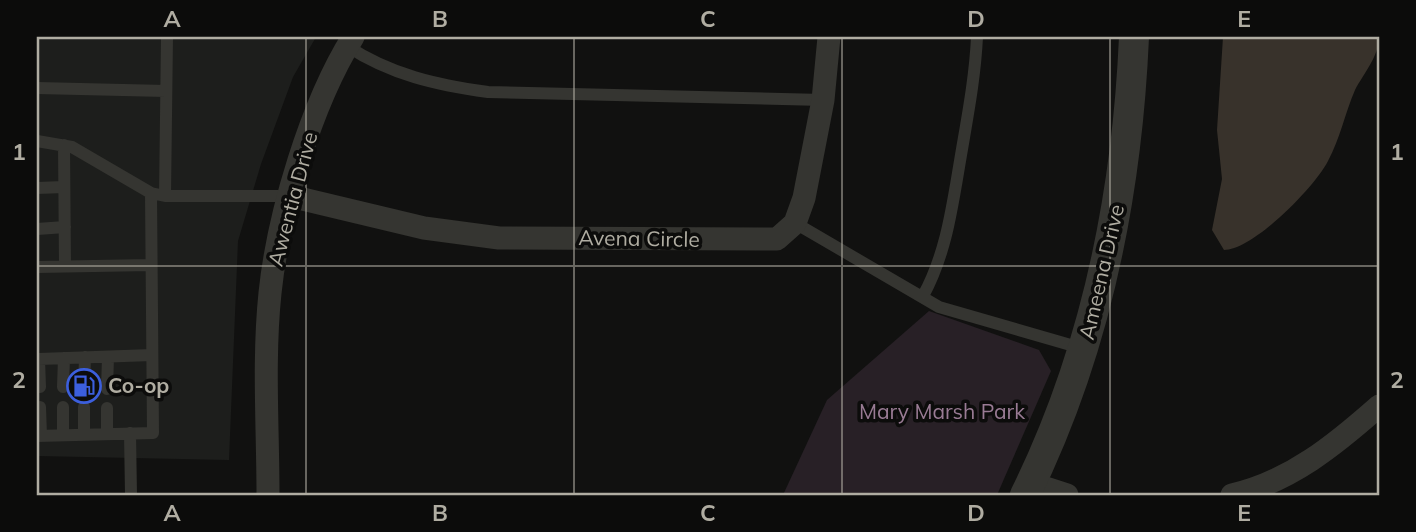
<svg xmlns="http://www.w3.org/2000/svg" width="1416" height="532" font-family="Mulish,sans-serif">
<rect width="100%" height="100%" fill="#111110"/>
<!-- built -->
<path fill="#1d1e1c" d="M 37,37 L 316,37 L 293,77 L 261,164 L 238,241 L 229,460 L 37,456 Z"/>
<!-- park -->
<path fill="#282026" d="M 929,311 L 1039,350 L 1051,371 L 997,495 L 783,495 L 827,400 Z"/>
<!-- water -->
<path fill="#38322b" d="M 1223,37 L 1379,37 C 1379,56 1364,73 1355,90 C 1345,113 1340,139 1328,161 C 1314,188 1253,250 1224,250 L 1212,230 L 1222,179 L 1217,130 Z"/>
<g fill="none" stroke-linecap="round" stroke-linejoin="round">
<!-- service -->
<path stroke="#353531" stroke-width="12" d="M 347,46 C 391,75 437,85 488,92 L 823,100
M 37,88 L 166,91
M 37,141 L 72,147 L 151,193 L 165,196 L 290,196
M 64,145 L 65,266
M 37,188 L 64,187
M 165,196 L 167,37
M 795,223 L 939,307 L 1081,348
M 37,229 L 65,227
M 37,267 L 151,265
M 923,296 C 946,254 952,208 960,161 C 967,119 975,79 977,37
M 40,387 L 39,359 L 152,355
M 63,387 L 64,358
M 84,389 L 85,357
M 107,389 L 108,357
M 40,407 L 41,436
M 63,407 L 63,435
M 84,407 L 84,435
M 130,433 L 131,495
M 107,434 L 107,408
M 37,436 L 153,433 L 151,193"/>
<!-- minor -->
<path stroke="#353531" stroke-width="23" d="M 290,196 L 424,228 L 499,238 L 777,239 L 795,223 L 804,198 L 823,100 L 829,37
M 1030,483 L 1067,495
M 268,495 C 268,428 263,360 270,293 C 278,215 311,104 353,37
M 1232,495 C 1290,482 1336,444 1379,406"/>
<!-- tertiary -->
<path stroke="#353531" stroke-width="30" d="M 1025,495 C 1096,351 1127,197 1134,37"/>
</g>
<!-- grid -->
<path fill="none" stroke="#b0ada2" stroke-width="2" stroke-opacity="0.55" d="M 306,37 L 306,495M 574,37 L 574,495M 842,37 L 842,495M 1110,37 L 1110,495M 37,266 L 1379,266"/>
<!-- icons -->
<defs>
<g id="fuel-ring" transform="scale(1.75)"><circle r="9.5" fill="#0c0c0b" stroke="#3c5fdd" stroke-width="1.5"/><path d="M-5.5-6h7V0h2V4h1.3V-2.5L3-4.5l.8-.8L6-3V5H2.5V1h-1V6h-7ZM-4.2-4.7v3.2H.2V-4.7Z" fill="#3c5fdd"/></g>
</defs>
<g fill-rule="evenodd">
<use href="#fuel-ring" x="84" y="386"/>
</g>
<g text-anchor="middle" stroke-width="7" stroke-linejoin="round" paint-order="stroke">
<!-- street labels -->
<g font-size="21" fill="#b0ada2" stroke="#0c0c0b">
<text transform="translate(293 199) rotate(-75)" y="7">Awentia Drive</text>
<text transform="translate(639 239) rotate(1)" y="7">Avena Circle</text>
<text transform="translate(1102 272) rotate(-77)" y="7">Ameena Drive</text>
</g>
<!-- poi labels -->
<g font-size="21" font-weight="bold" fill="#b0ada2" stroke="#0c0c0b" text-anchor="start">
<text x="108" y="393">Co-op</text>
</g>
<!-- park labels -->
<g font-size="21" fill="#997b94" stroke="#0c0c0b">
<text x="942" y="419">Mary Marsh Park</text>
</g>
</g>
<!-- border -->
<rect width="1416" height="532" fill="none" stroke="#0c0c0b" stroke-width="77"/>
<rect x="38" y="38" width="1340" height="456" fill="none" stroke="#b0ada2" stroke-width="2.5"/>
<g font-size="23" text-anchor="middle" font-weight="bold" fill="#b0ada2">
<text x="172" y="27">A</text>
<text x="440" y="27">B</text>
<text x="708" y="27">C</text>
<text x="976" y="27">D</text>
<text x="1244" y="27">E</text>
<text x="19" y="160">1</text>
<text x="1397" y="160">1</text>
<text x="19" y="388">2</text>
<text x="1397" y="388">2</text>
<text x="172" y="521">A</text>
<text x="440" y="521">B</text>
<text x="708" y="521">C</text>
<text x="976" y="521">D</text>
<text x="1244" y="521">E</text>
</g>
</svg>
